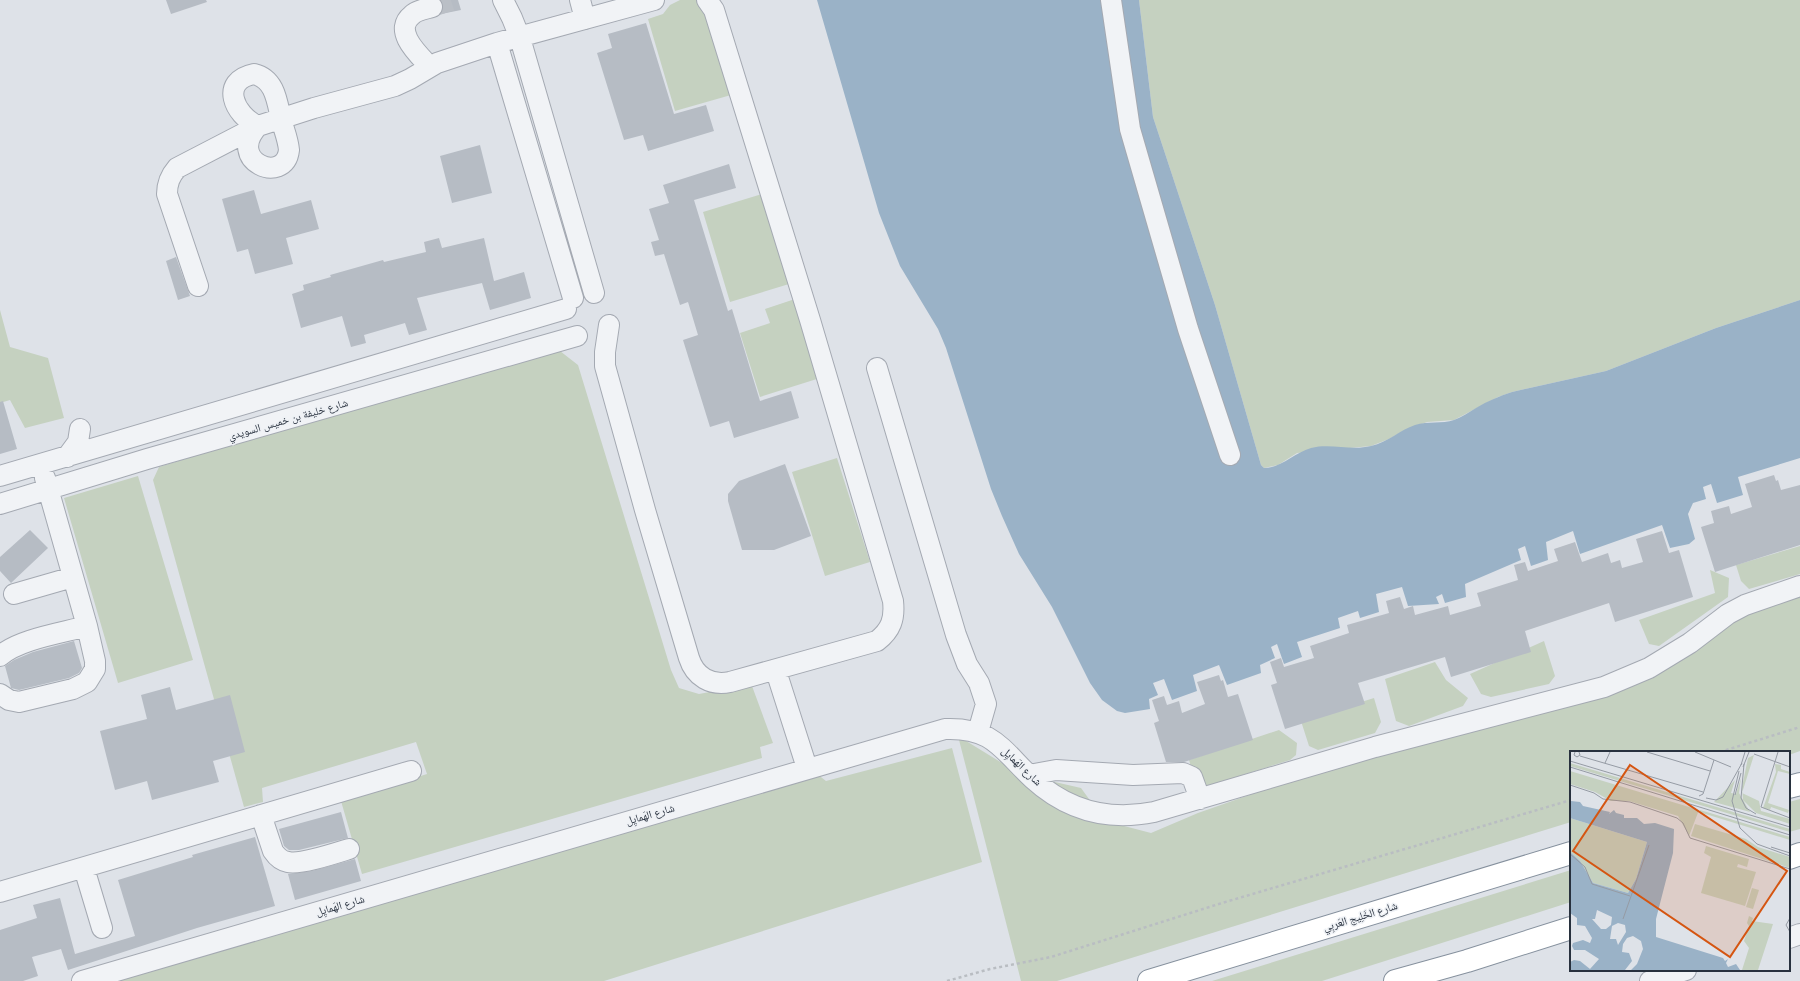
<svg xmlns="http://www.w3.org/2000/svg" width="1800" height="981" font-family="Roboto,'Noto Naskh Arabic',sans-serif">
<rect width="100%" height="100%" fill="#dee2e8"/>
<!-- green -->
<path fill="#c5d1c0" d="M 680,0 L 699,0 L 704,4 L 731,95 L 675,111 L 648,19 L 663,14 L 670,5 Z
M 1139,0 L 1800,0 L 1800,300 L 1716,328 L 1606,371 L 1512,392 L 1498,397 L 1454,420 L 1427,422 L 1403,431 L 1389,439 L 1371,446 L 1297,453 L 1278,465 L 1264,468 L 1261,465 L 1215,305 L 1153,117 Z
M 762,194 L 789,284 L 730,302 L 703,212 Z
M 795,299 L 820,378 L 760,397 L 740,333 L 770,323 L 765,309 Z
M 0,310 L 10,347 L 48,358 L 64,418 L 25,428 L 10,400 L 0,403 Z
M 560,351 L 578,365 L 671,670 L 679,688 L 699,694 L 736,687 L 752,686 L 773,743 L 760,747 L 762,758 L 362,874 L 341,801 L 427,774 L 416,742 L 262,788 L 263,802 L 244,807 L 153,480 L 159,467 L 535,352 Z
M 837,458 L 870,562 L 825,576 L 792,472 Z
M 138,476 L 193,660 L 118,683 L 64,498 Z
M 1800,546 L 1800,574 L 1749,589 L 1741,581 L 1736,565 Z
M 1710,570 L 1729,578 L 1728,597 L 1659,646 L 1649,644 L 1639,620 L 1715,593 Z
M 1800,595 L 1800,751 L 1789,755 L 1789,752 L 1571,752 L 1571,822 L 1057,981 L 1021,981 L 958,736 L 1020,774 L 1081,788 L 1105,821 L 1151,833 L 1198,813 L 1275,786 L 1368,758 L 1622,687 L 1723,620 Z
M 1544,641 L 1555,676 L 1549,684 L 1491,697 L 1481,694 L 1470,674 Z
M 1435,662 L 1446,680 L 1468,698 L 1463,706 L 1409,726 L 1396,721 L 1385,679 Z
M 1374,698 L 1381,722 L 1375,733 L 1318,750 L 1309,746 L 1301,721 Z
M 1279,730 L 1297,743 L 1296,755 L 1290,760 L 1204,787 L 1196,783 L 1189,760 Z
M 952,748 L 982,862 L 604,981 L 114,981 L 812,770 L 826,781 Z
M 1800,799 L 1800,829 L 1789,832 L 1789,802 Z
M 1571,870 L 1571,902 L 1322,981 L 1212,981 Z"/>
<!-- water -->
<path fill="#9ab2c7" d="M 817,0 L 1139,0 L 1153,117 L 1215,305 L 1261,465 L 1264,468 C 1281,468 1294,453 1311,448 C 1331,443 1351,451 1371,446 C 1388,442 1400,430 1415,425 C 1428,421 1442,424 1454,420 C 1462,417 1469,412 1476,408 C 1488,401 1499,396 1512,392 L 1606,371 L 1716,328 L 1800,300 L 1800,458 L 1738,477 L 1743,495 L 1717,503 L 1711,484 L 1703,487 L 1706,499 L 1693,503 L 1688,514 L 1695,539 L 1689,544 L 1670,548 L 1662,525 L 1580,554 L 1573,531 L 1546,542 L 1548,560 L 1531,566 L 1525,546 L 1518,549 L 1521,560 L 1465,584 L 1466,597 L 1445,603 L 1442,594 L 1436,597 L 1439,604 L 1408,606 L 1402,587 L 1376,594 L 1379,612 L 1360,618 L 1358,611 L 1338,618 L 1340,628 L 1297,642 L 1302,657 L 1284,664 L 1277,644 L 1271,647 L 1275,658 L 1260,665 L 1261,673 L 1227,685 L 1219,665 L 1193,675 L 1197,691 L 1172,700 L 1164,679 L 1153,683 L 1158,695 L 1149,699 L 1150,709 L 1125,713 L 1117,711 L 1102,700 L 1090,683 L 1052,607 L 1019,554 L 1002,516 L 991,489 L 946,348 L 938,329 L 900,266 L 879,213 Z"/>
<!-- building -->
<path fill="#b6bcc4" d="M 166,0 L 206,0 L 207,2 L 171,14 Z
M 441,0 L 458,0 L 461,10 L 441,14 L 443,9 Z
M 646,23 L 674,114 L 706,105 L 714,131 L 648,151 L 643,135 L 624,140 L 597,53 L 612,48 L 608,34 Z
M 480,145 L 492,193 L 452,203 L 440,156 Z
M 729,164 L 736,188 L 694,200 L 728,311 L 732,309 L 760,401 L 791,391 L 799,418 L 734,438 L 729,421 L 710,427 L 683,340 L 698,335 L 688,302 L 680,305 L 664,254 L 655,256 L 651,242 L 659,240 L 649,209 L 669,203 L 663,185 Z
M 254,190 L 261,214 L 311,200 L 319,229 L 286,238 L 293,264 L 255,274 L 248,249 L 237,252 L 222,199 Z
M 439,238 L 442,248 L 484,238 L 494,281 L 524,272 L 531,298 L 490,310 L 482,283 L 417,298 L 427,330 L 409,335 L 405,323 L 364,335 L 366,343 L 351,347 L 342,316 L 301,328 L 292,294 L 304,290 L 303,285 L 331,277 L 330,275 L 383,260 L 384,262 L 426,252 L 424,242 Z
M 176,257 L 190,296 L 178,300 L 166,261 Z
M 3,401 L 17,449 L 0,454 L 0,402 Z
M 785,464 L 811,536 L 774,550 L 742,550 L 728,501 L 728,494 L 739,481 Z
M 1774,475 L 1776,481 L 1778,480 L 1781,490 L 1800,485 L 1800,545 L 1715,572 L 1701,527 L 1714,523 L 1711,511 L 1729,506 L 1731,514 L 1752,507 L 1745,484 Z
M 30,530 L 48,548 L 11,583 L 0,571 L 0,557 Z
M 1662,531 L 1669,553 L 1679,550 L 1693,597 L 1615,622 L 1609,603 L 1525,631 L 1531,652 L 1451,677 L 1445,657 L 1358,683 L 1365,704 L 1285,729 L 1271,685 L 1277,683 L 1270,662 L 1281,658 L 1284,667 L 1314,658 L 1310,646 L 1349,633 L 1347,625 L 1389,613 L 1386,601 L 1400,597 L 1404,609 L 1413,606 L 1415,615 L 1448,606 L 1450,615 L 1481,606 L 1477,593 L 1518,580 L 1514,565 L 1525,562 L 1528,571 L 1558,561 L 1554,549 L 1575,542 L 1582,562 L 1608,553 L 1611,563 L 1620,560 L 1622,568 L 1643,562 L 1636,539 Z
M 74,641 L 82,668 L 79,673 L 69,678 L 19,690 L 11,688 L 5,666 L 14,660 L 33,652 Z
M 1219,675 L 1221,681 L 1223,680 L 1228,697 L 1238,694 L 1253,740 L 1184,762 L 1166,762 L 1154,723 L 1159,721 L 1152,700 L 1164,696 L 1167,705 L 1179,701 L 1182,713 L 1205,704 L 1197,682 Z
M 170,687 L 176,710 L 230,695 L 245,752 L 213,761 L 219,782 L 152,800 L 147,781 L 115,790 L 100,731 L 147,719 L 141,695 Z
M 341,812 L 348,838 L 299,850 L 289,850 L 284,846 L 279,829 Z
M 255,837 L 275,906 L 197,928 L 68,970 L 61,949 L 32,957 L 38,976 L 23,981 L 0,981 L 0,930 L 37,918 L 33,905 L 60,898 L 75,954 L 135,936 L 118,880 L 193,857 L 192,855 Z
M 355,859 L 361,881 L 295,900 L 288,874 L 312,871 Z"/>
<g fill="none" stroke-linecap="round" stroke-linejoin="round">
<!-- minor-tunnel -->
<path stroke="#babfc6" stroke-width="20" stroke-dasharray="20 10" stroke-linecap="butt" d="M 432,7 L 453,0"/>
<!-- minor casing -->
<g stroke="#a4a9b2" stroke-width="22">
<path id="minor" d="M 503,0 L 512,18 L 520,38 L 594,293
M 580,0 L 585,19
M 1111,0 L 1130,129 L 1188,329 L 1230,455
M 430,67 C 419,55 392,31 412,15 C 417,10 426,9 432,7
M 254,74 C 275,79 277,101 281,119 C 284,130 288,139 289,150 C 285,186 225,161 258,126 C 234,115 219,81 254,74 Z
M 198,286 L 167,194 C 167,183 170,176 177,168 L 258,126 L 314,108 L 395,86 L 410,79 L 437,63 L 497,43
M 573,298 L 497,43 L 654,0
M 609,325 L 605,352 L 605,366 L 645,510 L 689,658 C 695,677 711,686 730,682 L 877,641 C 891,630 895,619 893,601 L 810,320 L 714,10 L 707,0
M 877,368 L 956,635 L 967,664 L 979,683 L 986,704 L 978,732
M 67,457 L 78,442 L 80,429
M 0,476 L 566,309
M 0,504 L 147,459 L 577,336
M 14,594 L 73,577
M 0,656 C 19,639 62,633 87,626
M 776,671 L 807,768
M 0,694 L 9,700 L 19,702 L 73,689 L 87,682 L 95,669 L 95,661 L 87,626 L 45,478
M 1029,775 L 1056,770 L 1133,775 L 1183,773 L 1192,777 L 1200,799
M 261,815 L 273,851 C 277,857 281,861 288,862 C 300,865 336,853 349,849
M 84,868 L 102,928
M 0,892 L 411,771
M 1789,938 L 1800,934
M 82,981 L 945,729 C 993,727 1002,750 1033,779 C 1068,811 1109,821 1154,812 L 1375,747 L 1604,687 L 1649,668 L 1690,643 L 1728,614 L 1745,605 L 1800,586
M 1650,981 L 1686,970"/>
</g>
<!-- highway casing -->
<g stroke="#86919e" stroke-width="24">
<path id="highway" d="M 1789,787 L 1800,784
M 1789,858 L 1800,854
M 1149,981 L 1571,853
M 1395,981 L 1467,961 L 1571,928"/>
</g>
<!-- path -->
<path stroke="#b9bdc2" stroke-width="2.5" stroke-dasharray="3 3" stroke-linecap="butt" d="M 1720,752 L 1800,727
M 947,981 L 990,969 L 1051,957 L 1222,903 L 1571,800"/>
<!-- minor -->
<use href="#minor" stroke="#f1f3f6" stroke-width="20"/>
<!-- highway -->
<use href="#highway" stroke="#fff" stroke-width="22"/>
</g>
<g text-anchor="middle" stroke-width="3" stroke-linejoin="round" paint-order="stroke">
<!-- street labels -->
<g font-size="11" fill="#28313e" stroke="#eef1f5">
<text transform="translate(288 419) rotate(-16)" y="4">شارع خليفة بن خميس السويدي</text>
<text transform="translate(1022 766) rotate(44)" y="4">شارع الهَمايِل</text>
<text transform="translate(650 814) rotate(-16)" y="4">شارع الهَمايِل</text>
<text transform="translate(340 905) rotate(-16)" y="4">شارع الهَمايِل</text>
<text transform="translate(1360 916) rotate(-17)" y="4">شارع الخَلِيج العَربِي</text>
</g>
</g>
<!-- overview -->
<g transform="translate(1570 751)">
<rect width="220" height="220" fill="#dee2e8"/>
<path d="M 184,4 L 172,42 L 189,50 L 191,60 L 220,68 L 220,73 L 186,62 L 173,49 L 172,36 L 178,7 ZM 0,12 L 220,78 L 220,81 L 0,15 ZM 205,13 L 211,14 L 211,18 L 220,21 L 220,23 L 208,20 L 198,52 L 219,59 L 218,62 L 201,56 L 200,59 L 193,57 L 206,21 ZM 0,20 L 129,59 L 119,85 L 108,65 L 59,50 L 41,50 L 25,41 L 0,33 ZM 171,27 L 169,42 L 180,61 L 144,51 L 165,29 L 161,42 L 166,43 ZM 130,59 L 220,86 L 220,89 L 129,61 ZM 0,67 L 77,91 L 66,128 L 58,142 L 23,132 L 10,110 L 0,101 ZM 125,73 L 176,88 L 188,96 L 220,106 L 220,117 L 121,85 ZM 136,95 L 179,108 L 177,116 L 168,113 L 167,116 L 186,121 L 175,155 L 131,142 L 141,106 L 134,102 ZM 182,137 L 189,139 L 183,158 L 176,156 ZM 179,165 L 183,167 L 182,170 L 203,173 L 188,219 L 172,219 L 179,197 L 174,190 L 179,175 L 177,172 Z" fill="#c5d1c0"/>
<path d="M 0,46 L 1,50 L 10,51 L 13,55 L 40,61 L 39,63 L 44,59 L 46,62 L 54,64 L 54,67 L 67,67 L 74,73 L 85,72 L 104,78 L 103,102 L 86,168 L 86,186 L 153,207 L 155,210 L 158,208 L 156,212 L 158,216 L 166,213 L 170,219 L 61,219 L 67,213 L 73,198 L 71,190 L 63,185 L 57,187 L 53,193 L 52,201 L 59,202 L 62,210 L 55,219 L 0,219 L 0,211 L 4,209 L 10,210 L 20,218 L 29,208 L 15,199 L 4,199 L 2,195 L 3,192 L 13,189 L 20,192 L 22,187 L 15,175 L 7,174 L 7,167 L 0,162 L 0,101 L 10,110 L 23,132 L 58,142 L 66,128 L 77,91 L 0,67 ZM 27,159 L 42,166 L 41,174 L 36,178 L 31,178 L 22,168 L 25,168 ZM 48,172 L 55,174 L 56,181 L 48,194 L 46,188 L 40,188 L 42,175 Z" fill="#9ab2c7" fill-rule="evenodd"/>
<path fill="none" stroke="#959ba4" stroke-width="1" d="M 5,1 L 4,4 L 7,6 L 10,4 L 9,1M 77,1 L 140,20M 125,1 L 161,16M 208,1 L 191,56 L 220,67M 184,3 L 220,16M 10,5 L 133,41M 0,10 L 220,76M 35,12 L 40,1M 174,13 L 171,47 L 176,57 L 186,63M 171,14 L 175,1M 0,16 L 220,84M 173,16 L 179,1M 169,20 L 162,50 L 170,77 L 187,93 L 220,105M 0,34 L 24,42 L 33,48 L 60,51 L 107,67 L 113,72 L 120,87 L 220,118M 165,44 L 171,22M 129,45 L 133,43 L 144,9M 136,47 L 146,49 L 153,46 L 172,12M 201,96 L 220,102M 0,103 L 15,116 L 22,133 L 60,145M 220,167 L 216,174 L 220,181M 53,168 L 79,94"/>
<path fill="#d55511" fill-opacity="0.15" stroke="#d55511" stroke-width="2" d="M 60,14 L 217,120 L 160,206 L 3,100 Z"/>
<rect width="220" height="220" fill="none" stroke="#28313e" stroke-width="2"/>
</g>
</svg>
